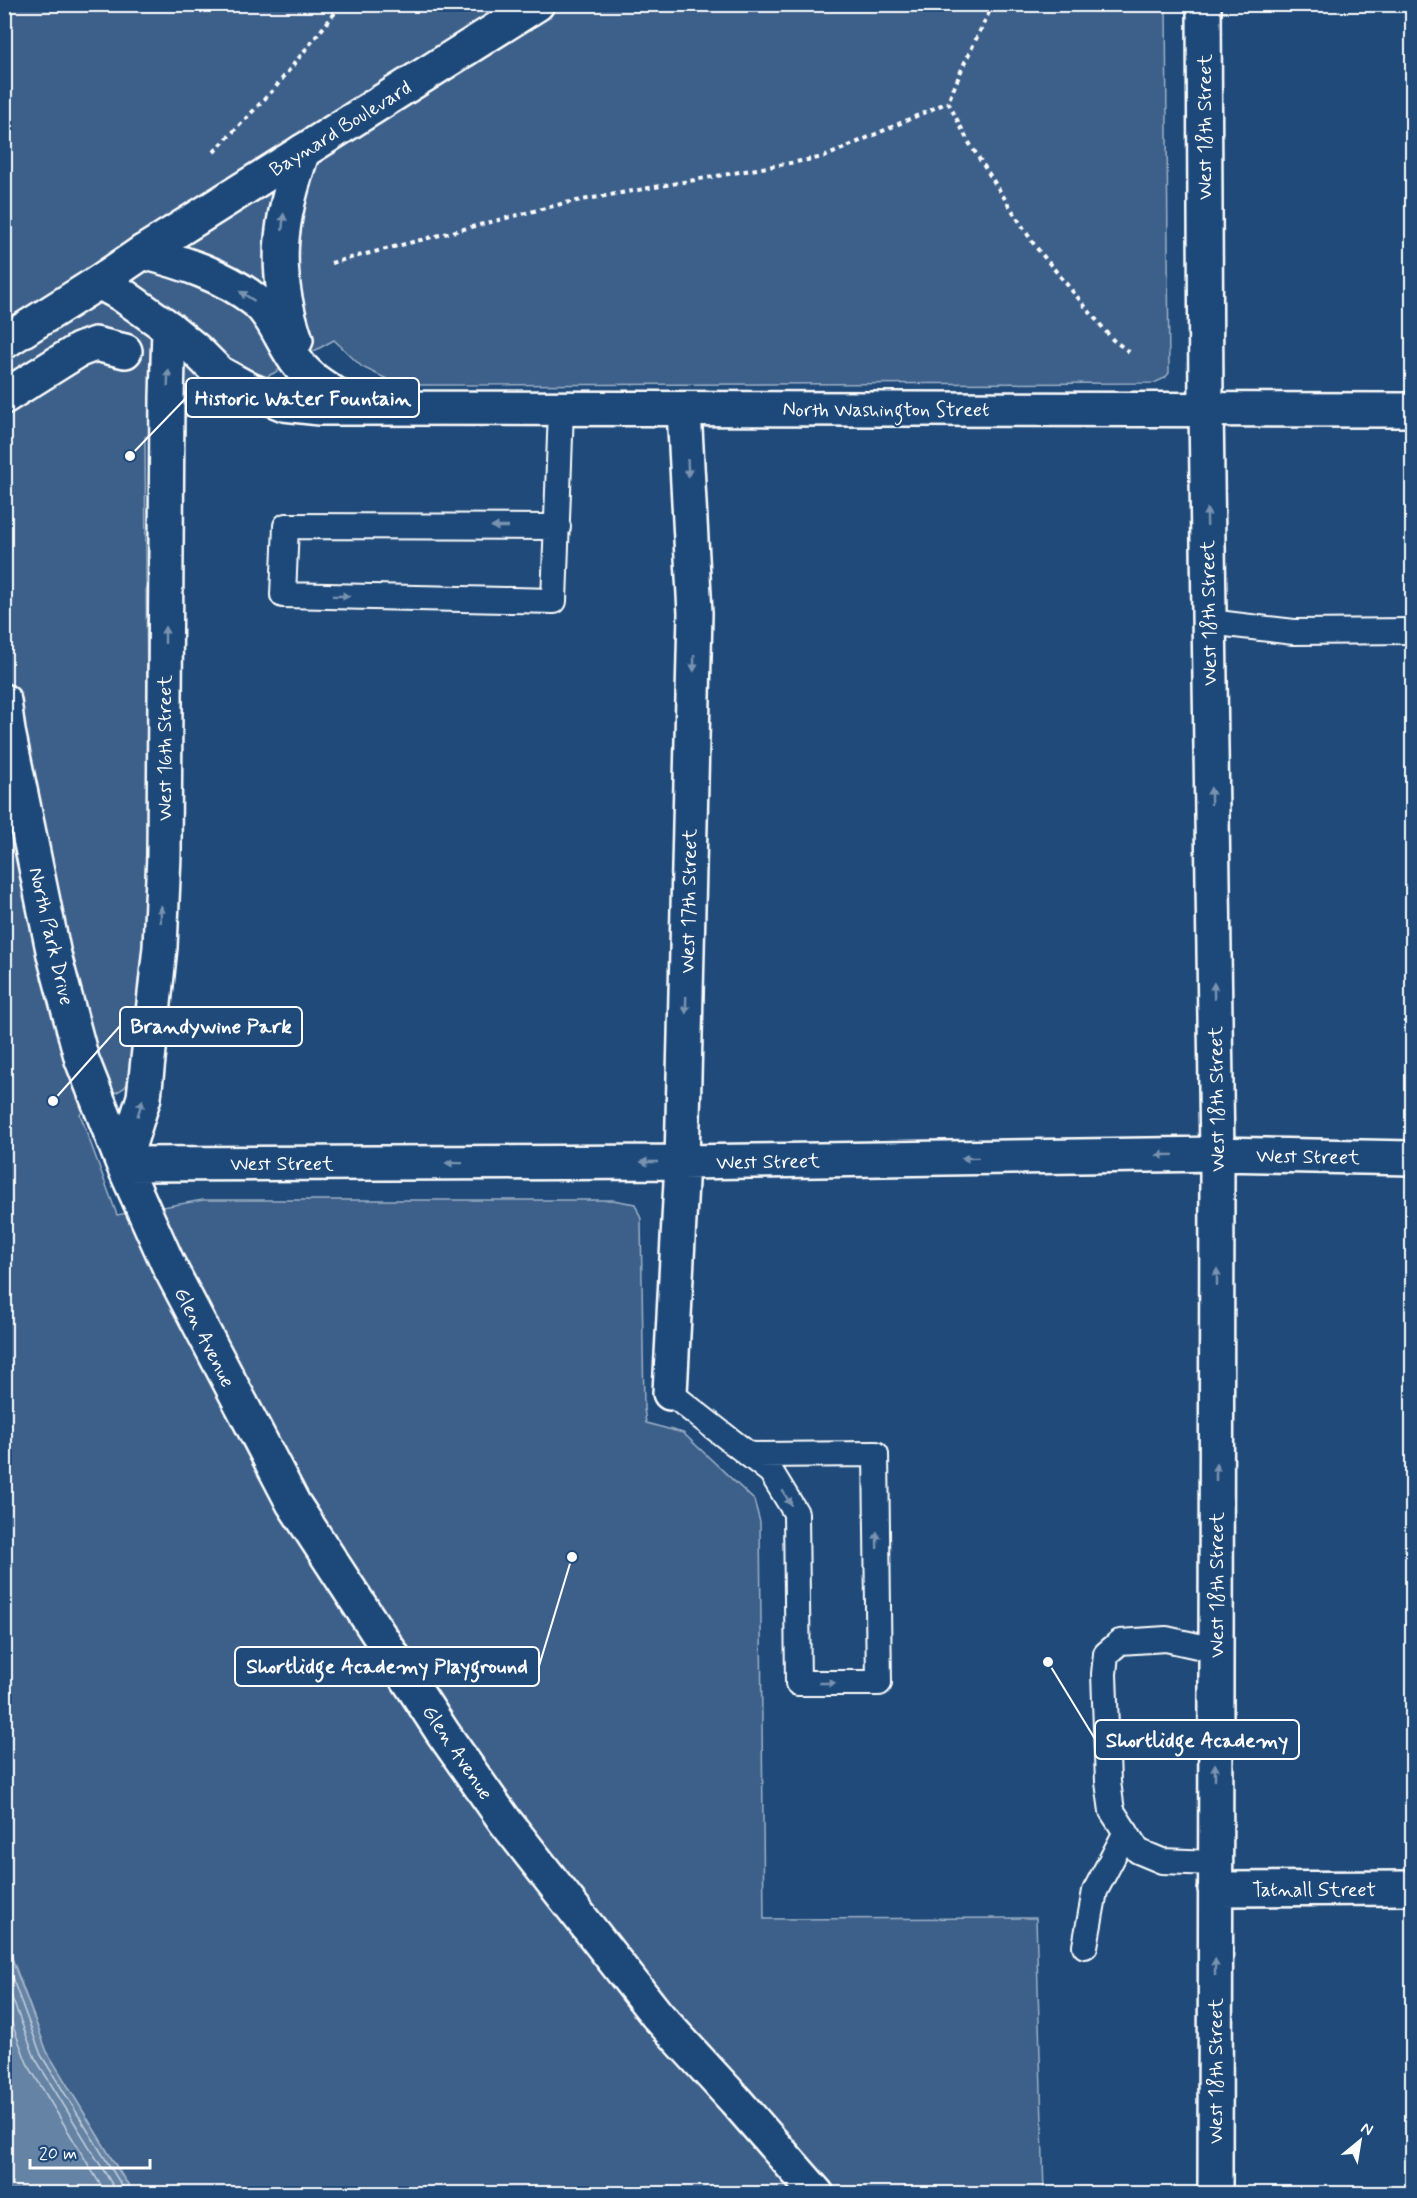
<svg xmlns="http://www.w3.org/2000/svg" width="1417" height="2198" font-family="Mynerve,sans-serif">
<rect width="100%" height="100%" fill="#1f4a7a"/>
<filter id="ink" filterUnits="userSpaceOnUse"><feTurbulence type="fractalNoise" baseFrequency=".0167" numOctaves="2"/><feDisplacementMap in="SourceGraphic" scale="12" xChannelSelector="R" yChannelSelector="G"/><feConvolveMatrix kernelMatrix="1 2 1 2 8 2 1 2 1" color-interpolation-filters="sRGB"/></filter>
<g filter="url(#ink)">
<!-- green -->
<path fill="#3c618b" stroke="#9eb0c5" stroke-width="1.5" d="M 5,5 L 1166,5 L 1169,373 L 1165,378 L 1154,383 L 419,385 L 389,380 L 362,367 L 334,340 L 274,373 L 145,437 L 148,825 L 140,988 L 129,1082 L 124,1088 L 80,1114 L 117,1215 L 203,1200 L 613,1200 L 635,1204 L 641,1219 L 644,1408 L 646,1423 L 683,1433 L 754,1500 L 760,1522 L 764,1919 L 1036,1918 L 1044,2193 L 135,2193 L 124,2179 L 47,2052 L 5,1939 Z"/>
<!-- water -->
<path fill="#6583a4" stroke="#a3b5c8" stroke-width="1.5" d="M 4,1939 L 47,2052 L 124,2179 L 135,2193 L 5,2193 Z"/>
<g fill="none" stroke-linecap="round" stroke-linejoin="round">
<!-- shore -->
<path stroke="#c1cddb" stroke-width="1.5" d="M 4,1956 L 41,2055 L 127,2194
M 4,1977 L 35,2058 L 118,2194
M 4,2003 L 27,2063 L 106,2194"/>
<!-- service casing -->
<g stroke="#fff" stroke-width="28">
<path id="service" d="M 558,527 L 286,526 L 283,595 L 554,601 L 561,409
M 1209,622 L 1294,632 L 1412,631
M 670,1393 L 771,1472 L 796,1513 L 798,1683 L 879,1683 L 876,1454 L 749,1455
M 1214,1863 L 1162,1861 L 1138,1851 L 1112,1811 L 1108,1782 L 1104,1674 L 1106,1654 L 1120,1642 L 1166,1639 L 1216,1650
M 1085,1946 L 1095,1891 L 1126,1832"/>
</g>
<!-- pedestrian casing -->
<g stroke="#fff" stroke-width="38">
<path id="pedestrian" d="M 4,397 L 79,350 L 95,344 L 125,351"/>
</g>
<!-- minor casing -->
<g stroke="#fff" stroke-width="38">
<path id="minor" d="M 1206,409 L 1217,1154 L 1215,2194
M 4,701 L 8,731 L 54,955 L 82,1060 L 123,1164 L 168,1264 L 293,1503 L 443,1733 L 505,1821 L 657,2015 L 735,2100 L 817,2194
M 123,1164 L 682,1162 L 1217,1154 L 1412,1158
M 123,1164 L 144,1097 L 160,947 L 164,855 L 167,398 L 169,328
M 670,1393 L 682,1162 L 695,613 L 684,410
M 1215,1889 L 1412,1888"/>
</g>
<!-- tertiary casing -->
<g stroke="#fff" stroke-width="38">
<path id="tertiary" d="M 1204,4 L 1206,409
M 143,252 C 181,262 224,275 256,301 C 276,319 283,345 299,365 C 315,385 338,395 358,408
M 99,282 L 121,294 L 169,328 L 196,350 L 219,373 L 248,389 L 284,404 L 320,408 L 1412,410
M 296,340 C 272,270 279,220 303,151"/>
</g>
<!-- secondary casing -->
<g stroke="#fff" stroke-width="38">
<path id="secondary" d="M 4,342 L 99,282 L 143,252 L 537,4"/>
</g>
<!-- path -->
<path stroke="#fff" stroke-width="4" stroke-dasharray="4.5 4.5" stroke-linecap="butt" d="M 993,4 L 964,64 L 948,102 L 968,141 L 1035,246 L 1113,340 L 1131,353
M 214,152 L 274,89 L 342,4
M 331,263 L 565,203 L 824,157 L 948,102"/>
<!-- service -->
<use href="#service" stroke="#1f4a7a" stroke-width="24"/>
<!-- pedestrian -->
<use href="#pedestrian" stroke="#1f4a7a" stroke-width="33"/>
<!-- minor -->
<use href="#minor" stroke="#1f4a7a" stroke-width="33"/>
<!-- tertiary -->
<use href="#tertiary" stroke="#1f4a7a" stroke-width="33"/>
<!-- secondary -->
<use href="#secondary" stroke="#1f4a7a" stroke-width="33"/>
</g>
<!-- one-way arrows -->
<defs><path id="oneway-solid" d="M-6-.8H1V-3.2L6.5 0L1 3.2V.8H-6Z" transform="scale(1.5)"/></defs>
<g fill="#7992af">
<use href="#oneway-solid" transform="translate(283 222) rotate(-85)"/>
<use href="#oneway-solid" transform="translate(247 296) rotate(-147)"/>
<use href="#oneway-solid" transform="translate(168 378) rotate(-88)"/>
<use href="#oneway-solid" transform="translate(688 468) rotate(87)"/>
<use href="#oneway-solid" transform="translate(1207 517) rotate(-91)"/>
<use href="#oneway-solid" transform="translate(500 527) rotate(-180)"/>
<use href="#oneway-solid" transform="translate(341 596) rotate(1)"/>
<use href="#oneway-solid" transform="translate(165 635) rotate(-90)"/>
<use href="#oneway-solid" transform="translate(694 663) rotate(91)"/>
<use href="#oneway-solid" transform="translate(1211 796) rotate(-91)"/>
<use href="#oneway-solid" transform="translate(161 914) rotate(-88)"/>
<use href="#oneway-solid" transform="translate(1214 991) rotate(-91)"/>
<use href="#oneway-solid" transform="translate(686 1005) rotate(91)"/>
<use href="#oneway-solid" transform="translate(140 1108) rotate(-73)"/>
<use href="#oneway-solid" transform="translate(1165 1155) rotate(179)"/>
<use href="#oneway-solid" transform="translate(970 1158) rotate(179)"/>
<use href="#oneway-solid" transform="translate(649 1162) rotate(180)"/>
<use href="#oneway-solid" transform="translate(454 1163) rotate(180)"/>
<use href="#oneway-solid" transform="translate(1217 1277) rotate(-90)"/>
<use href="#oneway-solid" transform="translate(1216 1472) rotate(-90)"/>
<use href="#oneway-solid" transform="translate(787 1498) rotate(59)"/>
<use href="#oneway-solid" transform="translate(877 1540) rotate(-91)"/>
<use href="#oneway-solid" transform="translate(827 1683)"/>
<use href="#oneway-solid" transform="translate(1215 1772) rotate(-90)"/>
<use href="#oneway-solid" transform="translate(1215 1967) rotate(-90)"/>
</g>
</g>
<g text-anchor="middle" stroke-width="4.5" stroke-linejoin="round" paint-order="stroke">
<!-- street labels -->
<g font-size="20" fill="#fff" stroke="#1f4a7a">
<text transform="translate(1204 127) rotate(-90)" y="7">West 18th Street</text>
<text transform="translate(340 128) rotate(-32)" y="7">Baynard Boulevard</text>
<text x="886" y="416">North Washington Street</text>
<text transform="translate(1208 613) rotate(-91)" y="7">West 18th Street</text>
<text transform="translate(164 748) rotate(-90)" y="7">West 16th Street</text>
<text transform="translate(688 901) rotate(-89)" y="7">West 17th Street</text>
<text transform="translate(52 936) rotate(77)" y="7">North Park Drive</text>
<text transform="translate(1216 1099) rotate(-91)" y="7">West 18th Street</text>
<text transform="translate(1308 1156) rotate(1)" y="7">West Street</text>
<text transform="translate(768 1161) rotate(-1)" y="7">West Street</text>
<text x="282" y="1170">West Street</text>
<text transform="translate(205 1337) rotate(63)" y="7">Glen Avenue</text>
<text transform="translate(1216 1585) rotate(-90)" y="7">West 18th Street</text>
<text transform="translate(458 1752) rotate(56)" y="7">Glen Avenue</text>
<text x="1314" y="1896">Tatnall Street</text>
<text transform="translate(1215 2071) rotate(-90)" y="7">West 18th Street</text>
</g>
</g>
<!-- callouts -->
<path fill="none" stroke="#fff" stroke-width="2" d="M130 456L186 398M53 1101L120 1026M572 1557L539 1666M1048 1662L1095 1739"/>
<g fill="#fff" stroke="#1f4a7a" stroke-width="2">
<circle cx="130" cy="456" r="6"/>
<circle cx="53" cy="1101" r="6"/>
<circle cx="572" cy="1557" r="6"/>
<circle cx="1048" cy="1662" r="6"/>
</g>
<g fill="#1f4a7a" stroke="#fff" stroke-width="2">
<rect x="186" y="378" width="233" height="39" rx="6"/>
<rect x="120" y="1007" width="182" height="39" rx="6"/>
<rect x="235" y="1647" width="304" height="39" rx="6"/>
<rect x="1095" y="1720" width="204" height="39" rx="6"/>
</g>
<g font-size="21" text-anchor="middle" font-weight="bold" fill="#fff">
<text x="303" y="405">Historic Water Fountain</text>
<text x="211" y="1033">Brandywine Park</text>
<text x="387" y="1673">Shortlidge Academy Playground</text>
<text x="1197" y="1747">Shortlidge Academy</text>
</g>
<!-- margin -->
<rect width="1417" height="2198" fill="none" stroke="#1f4a7a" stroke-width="24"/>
<rect x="12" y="12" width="1393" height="2174" fill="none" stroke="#fff" stroke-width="2" filter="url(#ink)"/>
<!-- north arrow -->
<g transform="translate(1360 2141) rotate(30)" stroke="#1f4a7a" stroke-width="4.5" paint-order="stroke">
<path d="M0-4.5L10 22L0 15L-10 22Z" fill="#ffffff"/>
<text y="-9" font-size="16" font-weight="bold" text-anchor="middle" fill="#ffffff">N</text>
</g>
<!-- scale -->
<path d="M30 2159v9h120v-9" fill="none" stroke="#ffffff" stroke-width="3"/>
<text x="39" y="2159" font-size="18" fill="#ffffff" stroke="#1f4a7a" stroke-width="4.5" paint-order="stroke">20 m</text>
</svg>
